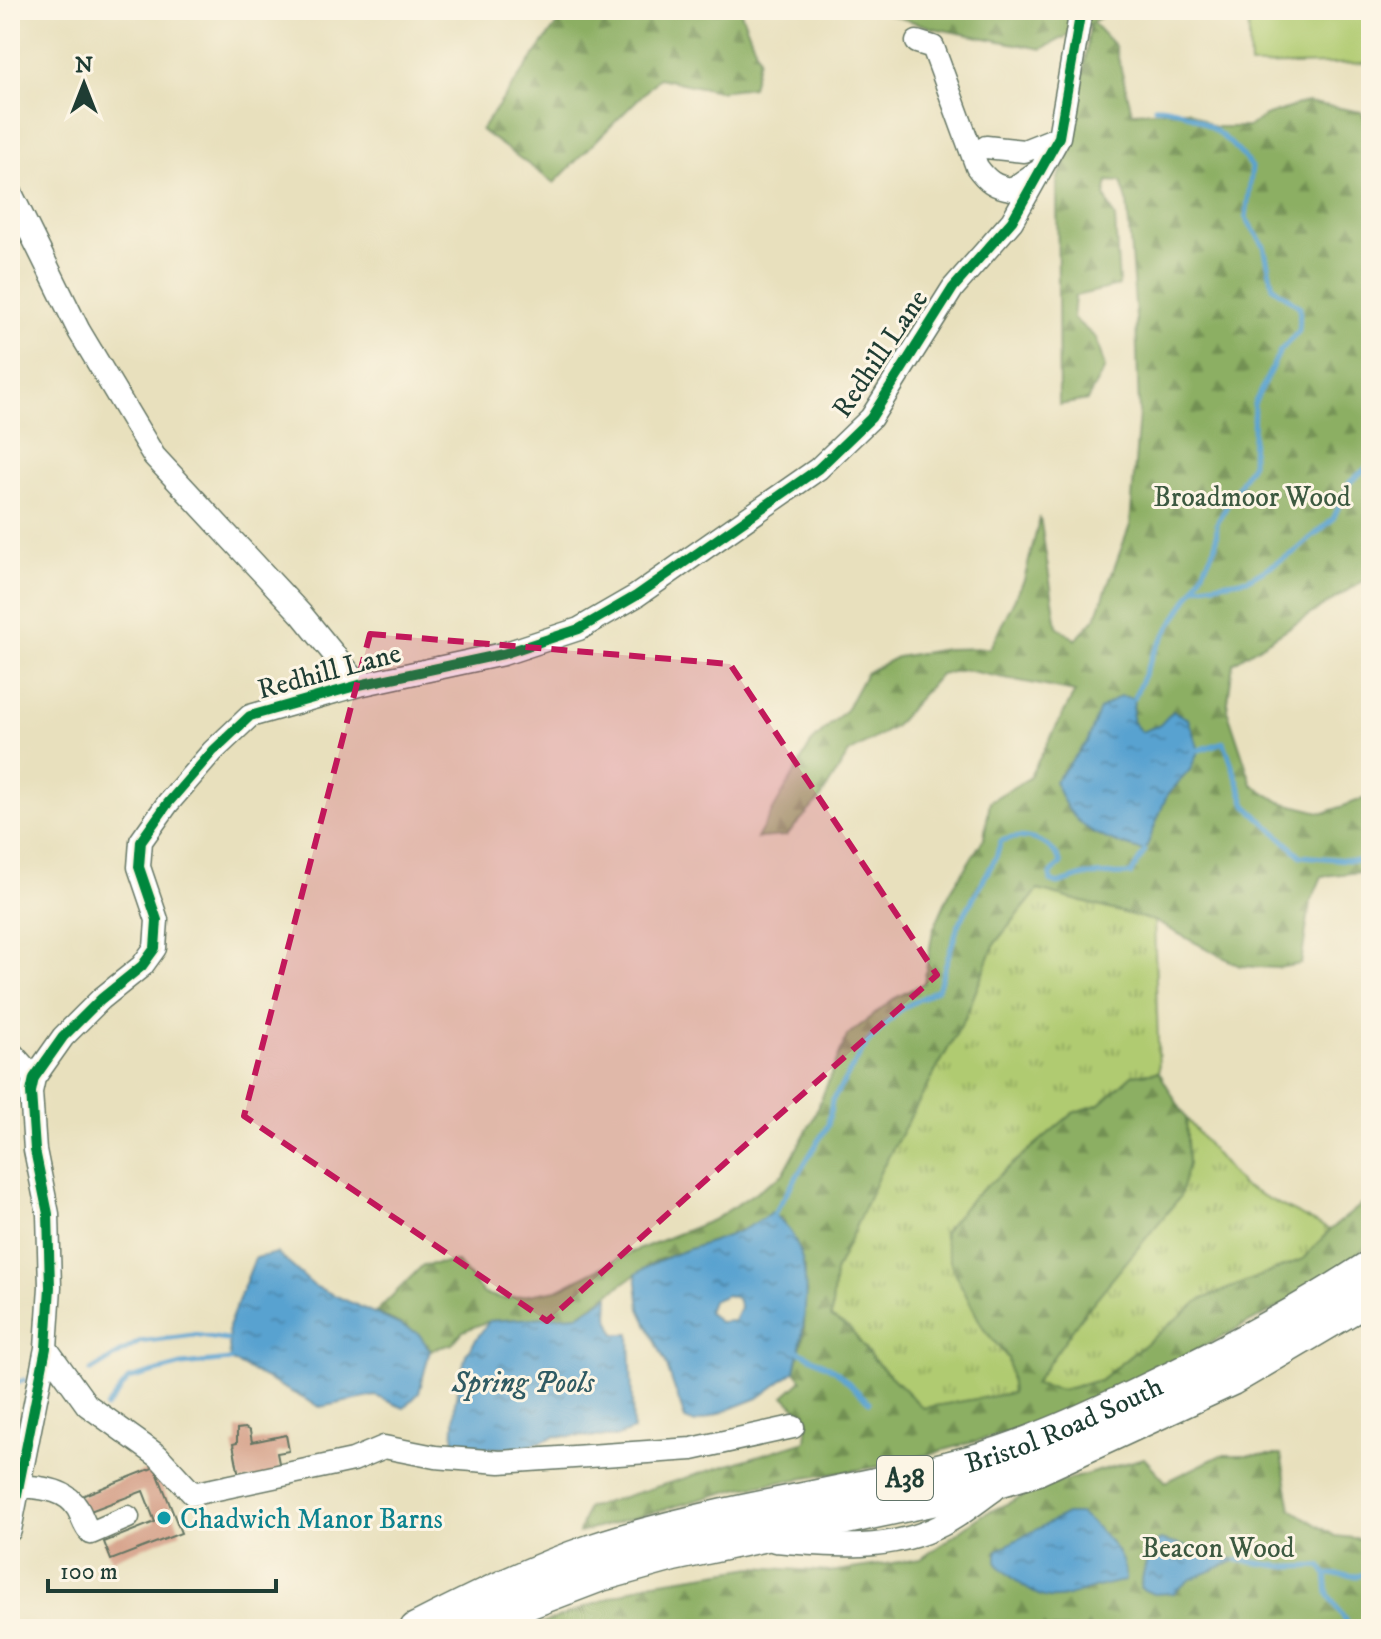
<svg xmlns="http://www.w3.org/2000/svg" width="1381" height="1639" font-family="'IM FELL DW Pica',serif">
<defs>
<pattern id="grass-tufts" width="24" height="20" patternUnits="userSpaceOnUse" patternTransform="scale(2)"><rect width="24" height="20" fill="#b0cb71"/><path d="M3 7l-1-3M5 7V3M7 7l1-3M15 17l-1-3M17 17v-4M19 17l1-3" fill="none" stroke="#8fa65e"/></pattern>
<pattern id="forest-firs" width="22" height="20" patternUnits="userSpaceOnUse" patternTransform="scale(2)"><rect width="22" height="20" fill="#8caf63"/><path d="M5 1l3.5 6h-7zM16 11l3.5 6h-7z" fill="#729052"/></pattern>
<pattern id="water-ripples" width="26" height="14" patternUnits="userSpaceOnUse" patternTransform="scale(2)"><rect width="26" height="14" fill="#59a2d0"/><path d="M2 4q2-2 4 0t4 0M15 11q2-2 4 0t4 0" fill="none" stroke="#4985aa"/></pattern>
</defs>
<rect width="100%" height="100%" fill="#fcf5e5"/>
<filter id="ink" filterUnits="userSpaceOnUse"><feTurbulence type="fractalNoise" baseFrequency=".0125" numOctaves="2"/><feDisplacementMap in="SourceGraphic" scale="16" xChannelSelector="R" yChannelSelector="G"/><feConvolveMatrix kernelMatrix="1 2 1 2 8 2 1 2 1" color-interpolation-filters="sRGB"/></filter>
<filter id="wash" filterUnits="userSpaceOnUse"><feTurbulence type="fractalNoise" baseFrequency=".006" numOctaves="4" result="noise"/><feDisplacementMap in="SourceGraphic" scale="32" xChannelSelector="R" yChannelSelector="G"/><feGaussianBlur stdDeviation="1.8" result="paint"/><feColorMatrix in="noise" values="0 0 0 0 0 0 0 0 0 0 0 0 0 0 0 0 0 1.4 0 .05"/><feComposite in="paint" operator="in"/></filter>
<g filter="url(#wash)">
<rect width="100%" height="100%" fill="#e8e0bd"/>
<!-- grass -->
<path fill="url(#grass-tufts)" stroke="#688452" stroke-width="2" d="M 1038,890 L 1154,921 L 1159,1072 L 1132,1075 L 1100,1104 L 1073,1113 L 970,1200 L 983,1328 L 1008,1358 L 1012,1393 L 923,1408 L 874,1360 L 850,1329 L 831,1318 L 835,1272 L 881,1170 L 965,1018 L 995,943 Z
M 1186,1118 L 1241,1185 L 1330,1230 L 1303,1259 L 1200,1300 L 1100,1380 L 1062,1390 L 1034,1384 L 1188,1164 Z"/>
<!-- forest -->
<path fill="url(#forest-firs)" stroke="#56764c" stroke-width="2" d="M 567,10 L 740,10 L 759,58 L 752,87 L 718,91 L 659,78 L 554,183 L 481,130 Z
M 875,10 L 1114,10 L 1092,22 L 1115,46 L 1132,112 L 1188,110 L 1214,127 L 1248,127 L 1265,116 L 1307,102 L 1361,112 L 1371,128 L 1371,576 L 1233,663 L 1227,709 L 1252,784 L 1280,802 L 1324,813 L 1371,796 L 1371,871 L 1322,876 L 1310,904 L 1301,964 L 1277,968 L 1240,966 L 1154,921 L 1038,890 L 995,943 L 965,1018 L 881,1170 L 835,1272 L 831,1317 L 850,1329 L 874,1360 L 923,1408 L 1012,1393 L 1008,1358 L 983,1328 L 952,1268 L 943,1233 L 970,1200 L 1073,1113 L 1100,1104 L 1132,1075 L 1159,1072 L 1186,1118 L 1188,1164 L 1180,1197 L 1081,1317 L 1034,1384 L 1062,1390 L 1100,1380 L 1200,1300 L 1303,1259 L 1330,1230 L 1371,1197 L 1371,1243 L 1300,1296 L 1126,1387 L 1040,1424 L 889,1465 L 741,1488 L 579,1533 L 587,1508 L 806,1441 L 808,1419 L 784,1396 L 802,1380 L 795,1371 L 804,1333 L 805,1268 L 782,1217 L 655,1261 L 578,1315 L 489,1321 L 463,1331 L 452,1344 L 430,1350 L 418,1333 L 376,1312 L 423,1265 L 457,1262 L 484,1294 L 505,1299 L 557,1290 L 630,1253 L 715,1219 L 783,1174 L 813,1119 L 847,1036 L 893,999 L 924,983 L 933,930 L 950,892 L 984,838 L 990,801 L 1029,778 L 1075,692 L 965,670 L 940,674 L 894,727 L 849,753 L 820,799 L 786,836 L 757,838 L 812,742 L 846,710 L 866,673 L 897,657 L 946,649 L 990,648 L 1024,580 L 1040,517 L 1057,626 L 1076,640 L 1096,617 L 1130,525 L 1139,413 L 1136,318 L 1127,201 L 1121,182 L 1108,181 L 1105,196 L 1115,218 L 1119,286 L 1075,296 L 1073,318 L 1096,338 L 1105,368 L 1087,400 L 1059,405 L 1057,180 L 1074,145 L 1090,24 L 1042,49 L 933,28 Z
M 1221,1455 L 1281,1455 L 1291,1509 L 1335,1536 L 1371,1540 L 1371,1629 L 529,1629 L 649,1583 L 754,1567 L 830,1572 L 921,1559 L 982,1515 L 1046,1486 L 1144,1458 L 1166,1482 Z"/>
<!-- garden -->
<path fill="#b0cb71" stroke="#688452" stroke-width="2" d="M 1248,10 L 1371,10 L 1371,63 L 1250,66 Z"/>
<!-- water -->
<path fill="url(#water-ripples)" stroke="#3c7082" stroke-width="2" fill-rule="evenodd" d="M 1120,696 L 1134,698 L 1132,721 L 1141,732 L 1160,725 L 1173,711 L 1188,719 L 1199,750 L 1190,770 L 1167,795 L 1145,851 C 1100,840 1069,827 1055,781 L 1087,742 L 1100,709 Z
M 771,1212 C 820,1246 806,1321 795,1371 L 758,1398 L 695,1423 L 685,1419 L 665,1361 L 640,1309 L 636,1274 C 677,1245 732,1244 771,1212 ZM 727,1295 L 737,1298 L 740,1308 L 734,1321 L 719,1322 L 708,1312 L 712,1301 Z
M 277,1253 L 314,1286 L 418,1333 L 430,1350 L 419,1393 L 404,1408 L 376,1396 L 320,1407 L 230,1360 L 228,1327 L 255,1258 Z
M 609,1296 L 608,1315 L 615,1334 L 630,1334 L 633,1430 L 616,1437 L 556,1436 L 523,1448 L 453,1448 L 455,1401 L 466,1354 L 489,1321 L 578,1315 Z
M 1066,1514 L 1080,1514 C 1101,1530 1127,1552 1125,1581 C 1057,1591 1058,1622 997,1564 L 997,1550 Z
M 1160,1540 L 1237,1560 L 1189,1580 L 1174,1593 L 1153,1594 L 1140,1588 L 1149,1550 Z"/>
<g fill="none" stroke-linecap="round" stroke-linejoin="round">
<!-- stream -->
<path stroke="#59a2d0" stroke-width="5" d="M 1195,587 L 1248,579 L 1295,552 L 1333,519 L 1350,482 L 1371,464
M 1134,698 L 1153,654 L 1195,587 L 1216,545 L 1217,523 L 1252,463 L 1254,404 L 1280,351 L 1299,331 L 1300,307 L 1273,287 L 1264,246 L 1246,218 L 1252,167 C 1229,138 1192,107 1155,107
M 1199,750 L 1224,742 L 1246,805 L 1301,856 L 1371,862
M 774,1214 L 828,1125 L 832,1101 L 868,1042 L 901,1009 L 938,989 L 958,926 L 996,857 L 1001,841 C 1024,832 1051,840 1061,863 L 1050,875 L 1051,881 L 1058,884 L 1086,875 L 1131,874 L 1145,851
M 799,1351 L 835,1370 L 869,1402
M 91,1371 L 139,1342 L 194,1335 L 227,1340
M 10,1385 L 24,1380
M 106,1408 L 129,1379 L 182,1365 L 230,1360
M 1237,1560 L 1287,1567 L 1321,1566 L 1326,1574 L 1358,1576 L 1371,1571
M 1326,1574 L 1328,1594 L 1351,1629"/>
</g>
<g id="blocks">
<!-- building -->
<path fill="#d49e86" d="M 245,1428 L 250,1431 L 252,1442 L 286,1435 L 289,1451 L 277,1453 L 281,1473 L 240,1481 L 233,1444 L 237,1443 L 237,1429 Z
M 155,1467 L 181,1533 L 111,1560 L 104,1542 L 155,1522 L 143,1491 L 85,1513 L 79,1497 Z"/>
</g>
</g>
<g filter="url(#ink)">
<use href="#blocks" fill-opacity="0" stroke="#657664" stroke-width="2"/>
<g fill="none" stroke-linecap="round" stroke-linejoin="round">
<!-- minor casing -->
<g stroke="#657664" stroke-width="25">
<path id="minor" d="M 917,42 L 933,47 L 977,167 C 987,181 995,187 1012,189 L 1037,172
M 986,147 L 1024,151 L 1059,137
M 10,191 L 79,331 L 154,456 L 302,615 L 359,685
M 10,1051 L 34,1078
M 46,1348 L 87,1405 L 158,1456 L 193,1494 L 353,1460 L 384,1447 L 435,1457 L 500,1462 L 692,1449 L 793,1427
M 19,1486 C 40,1488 66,1488 78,1509 C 83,1518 84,1526 91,1533 L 128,1517
M 10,1530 L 46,1348 L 50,1287 L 48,1214 L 35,1150 L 31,1092 L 34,1078 L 63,1037 L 101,999 L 142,966 L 155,948 L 157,920 L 139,867 L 141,841 L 168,803 L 213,751 L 250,716 L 359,685 L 503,654 L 579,629 L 636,596 L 818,469 L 871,418 L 953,288 L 1012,221 L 1059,137 L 1081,10
M 775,1541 C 831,1546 890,1552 942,1525 C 960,1516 977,1502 994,1490"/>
</g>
<!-- highway casing -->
<g stroke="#657664" stroke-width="35">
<g id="highway">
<path id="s1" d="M 416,1629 C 474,1600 531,1571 593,1550 C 715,1509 845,1496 970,1462 C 1027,1446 1079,1422 1132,1397 C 1215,1358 1294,1316 1371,1266"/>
<path d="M 474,1629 L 525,1604 L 601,1575 L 673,1555 L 945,1497 L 1035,1470 L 1232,1379 L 1371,1297"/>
</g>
</g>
<!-- minor -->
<use href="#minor" stroke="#fff" stroke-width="22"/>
<!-- highway -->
<use href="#highway" stroke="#fff" stroke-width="32"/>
<!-- cycleway casing -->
<g stroke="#fcf5e5" stroke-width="15">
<path id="cycleway" d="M 10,1530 L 46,1348 L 50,1287 L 48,1214 L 35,1150 L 31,1092 L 34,1078 L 63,1037 L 101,999 L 142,966 L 155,948 L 157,920 L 139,867 L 141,841 L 168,803 L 213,751 L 250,716 L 359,685 L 503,654 L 579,629 L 636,596 L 818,469 L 871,418 L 953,288 L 1012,221 L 1059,137 L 1081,10"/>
</g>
<!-- cycleway -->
<use href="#cycleway" stroke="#00873e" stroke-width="10"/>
</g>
</g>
<!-- marked area -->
<path fill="#c2185b" fill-opacity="0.2" stroke="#c2185b" stroke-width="6" stroke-dasharray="16 10" stroke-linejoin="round" d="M 370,634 L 730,664 L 937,975 L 547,1321 L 244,1116 Z"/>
<!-- markers -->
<circle fill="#0f9aa8" stroke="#fcf5e5" stroke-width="3" cx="164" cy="1518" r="8"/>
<g text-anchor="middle" stroke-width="6" stroke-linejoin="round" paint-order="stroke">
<!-- shield labels -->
<rect fill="#fcf5e5" stroke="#617469" stroke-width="2" x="877" y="1456" width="56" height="44" rx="6"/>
<g font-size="26" font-weight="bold" fill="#1f3d34">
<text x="905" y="1487">A38</text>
</g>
<!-- street labels -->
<g font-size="28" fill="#1f3d34" stroke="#fcf5e5">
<text transform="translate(879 353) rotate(-56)" y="10">Redhill Lane</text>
<text transform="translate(329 670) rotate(-15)" y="10">Redhill Lane</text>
<text dy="10" stroke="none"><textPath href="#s1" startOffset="682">Bristol Road South</textPath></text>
</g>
<!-- park labels -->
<g font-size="28" fill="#3c5940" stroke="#fcf5e5">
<text x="1252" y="506">Broadmoor Wood</text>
<text x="1218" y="1557">Beacon Wood</text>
</g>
<!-- culture labels -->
<g font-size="28" fill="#0d838f" stroke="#fcf5e5" text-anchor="start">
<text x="180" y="1528">Chadwich Manor Barns</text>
</g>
<!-- water labels -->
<g font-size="30" font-style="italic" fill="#305b63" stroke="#fcf5e5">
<text x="523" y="1392">Spring Pools</text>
</g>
</g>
<!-- margin -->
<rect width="1381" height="1639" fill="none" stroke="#fcf5e5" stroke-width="40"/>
<!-- north arrow -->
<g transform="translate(84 84)" stroke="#fcf5e5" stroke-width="6" paint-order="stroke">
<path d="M0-6L14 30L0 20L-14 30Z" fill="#1f3d34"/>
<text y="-12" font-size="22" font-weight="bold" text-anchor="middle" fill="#1f3d34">N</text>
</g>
<!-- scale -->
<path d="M48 1579v12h228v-12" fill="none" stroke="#1f3d34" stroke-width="4"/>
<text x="60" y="1579" font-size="24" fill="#1f3d34" stroke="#fcf5e5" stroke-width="6" paint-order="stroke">100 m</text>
</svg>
